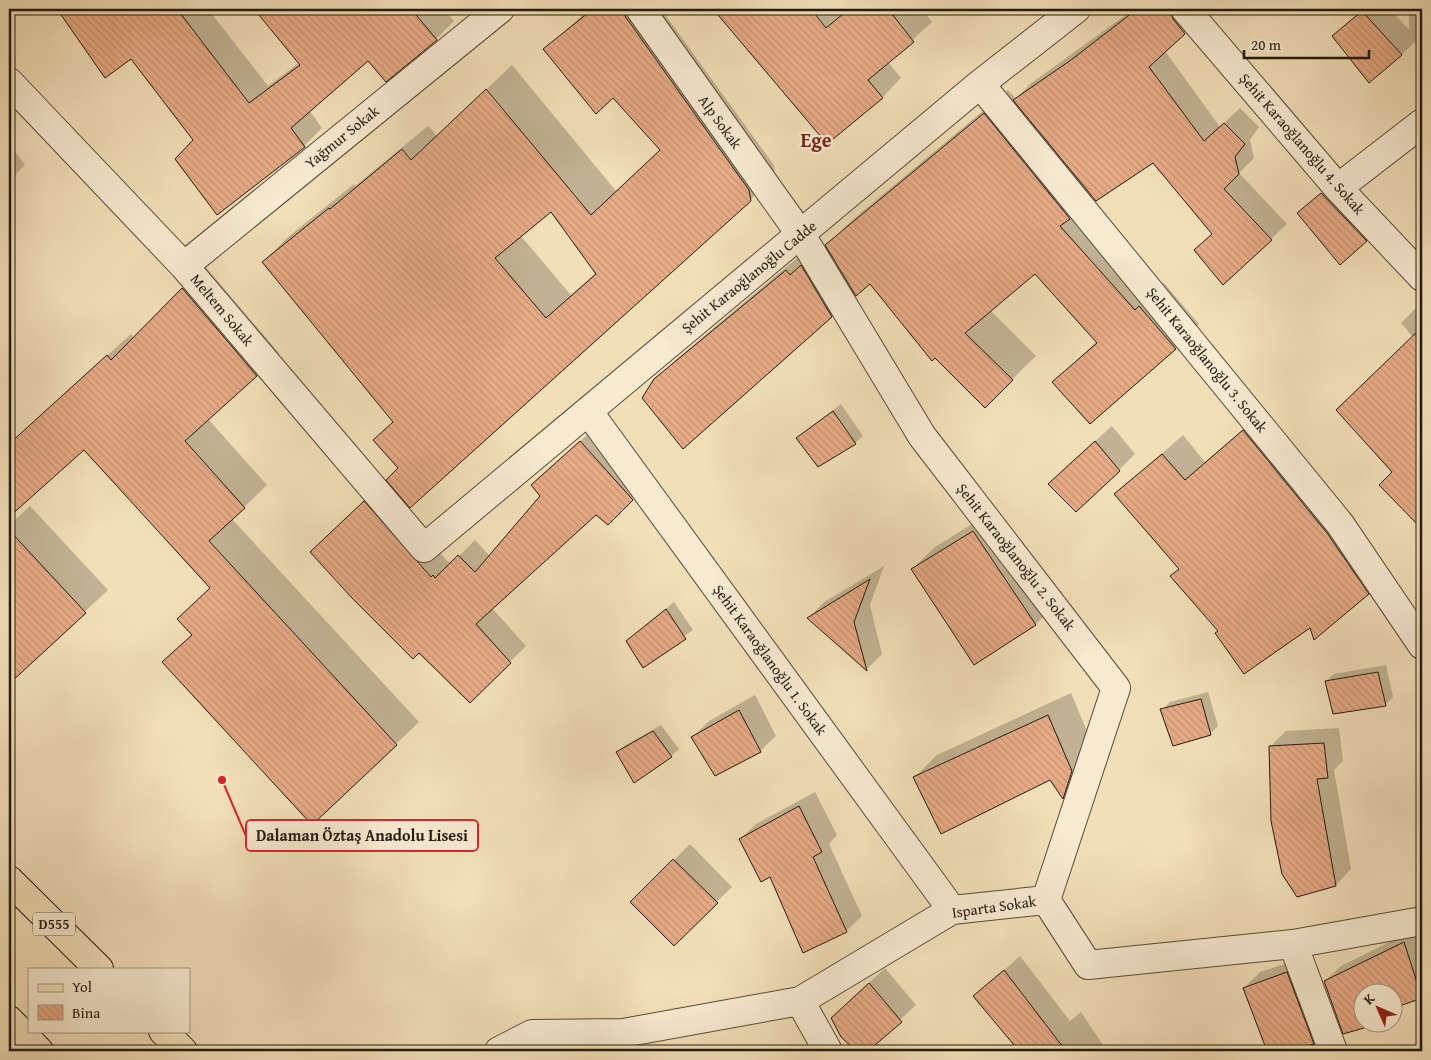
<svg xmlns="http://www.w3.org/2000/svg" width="1431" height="1060" font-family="'Gentium Book Plus',serif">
<defs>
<pattern id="building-back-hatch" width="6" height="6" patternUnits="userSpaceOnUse" patternTransform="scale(1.25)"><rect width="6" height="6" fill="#e7ab86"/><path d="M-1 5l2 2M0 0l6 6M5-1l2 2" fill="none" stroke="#c69373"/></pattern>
</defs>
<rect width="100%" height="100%" fill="#f2dfb8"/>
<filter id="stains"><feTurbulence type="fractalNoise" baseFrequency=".004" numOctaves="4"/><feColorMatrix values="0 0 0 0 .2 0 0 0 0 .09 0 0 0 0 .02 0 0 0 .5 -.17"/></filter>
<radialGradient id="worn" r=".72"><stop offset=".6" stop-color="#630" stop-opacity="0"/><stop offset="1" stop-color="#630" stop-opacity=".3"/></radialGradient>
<!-- shadow -->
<path fill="#0003" fill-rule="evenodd" d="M 71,9 L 208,9 L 268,86 L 300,62 L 255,9 L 444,9 L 454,21 L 436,39 L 386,80 L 368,59 L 309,110 L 322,128 L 304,146 L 195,140 L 132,57 L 63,16 Z
M 589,9 L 661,9 L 774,165 L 775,175 L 750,200 L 400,468 L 375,440 L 394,421 L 263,262 L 288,237 L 354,184 L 355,186 L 428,126 L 437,136 L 512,65 L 616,191 L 661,150 L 613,96 L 545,49 ZM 551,210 L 596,273 L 571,295 L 520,235 Z
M 717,9 L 922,9 L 932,22 L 888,62 L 901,78 L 882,98 L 827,142 Z
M 1134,9 L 1193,9 L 1200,17 L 1165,51 L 1220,127 L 1240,108 L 1259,127 L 1250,140 L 1254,158 L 1239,173 L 1287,224 L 1271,239 L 1196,250 L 1213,233 L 1153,161 L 1092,195 L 1084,203 L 1160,287 L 1164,283 L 1199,324 L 1175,348 L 1054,382 L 1097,341 L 1035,272 L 990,310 L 1036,356 L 985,406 L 870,282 L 855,292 L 831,316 L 655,380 L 679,357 L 809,248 L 814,253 L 824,244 L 826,247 L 851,221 L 1008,90 L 1016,99 L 1030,84 Z
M 1363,9 L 1390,9 L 1409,30 L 1409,9 L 1422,9 L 1422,36 L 1401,55 L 1334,36 Z
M 9,143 L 25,165 L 9,181 Z
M 1338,178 L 1382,225 L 1366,240 L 1299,213 Z
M 205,266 L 279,353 L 208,419 L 267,485 L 232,519 L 419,722 L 396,744 L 163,662 L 192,634 L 178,619 L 210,588 L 84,448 L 21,504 L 9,491 L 9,444 L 131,334 L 134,338 Z
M 1422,302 L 1422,375 L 1402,394 L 1422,415 L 1422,521 L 1419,524 L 1380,485 L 1394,472 L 1338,410 L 1413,337 L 1401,323 Z
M 841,404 L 863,436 L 855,443 L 797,438 Z
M 1263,412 L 1379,561 L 1360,581 L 1219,631 L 1180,568 L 1116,494 L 1183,435 L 1205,462 Z
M 597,426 L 647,483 L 608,523 L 596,513 L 492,608 L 526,646 L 470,701 L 328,536 L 380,486 L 448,562 L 450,561 L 452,563 L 475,540 L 490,556 L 541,496 L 548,470 Z
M 1112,426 L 1135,454 L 1119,470 L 1065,468 Z
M 30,506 L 108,590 L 9,682 L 9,525 Z
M 996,509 L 1058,602 L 1036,624 L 974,664 L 912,569 L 935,547 Z
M 884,566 L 870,605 L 882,654 L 867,669 L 809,617 L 824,602 Z
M 674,602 L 693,630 L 643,666 L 627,641 Z
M 1386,665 L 1393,697 L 1385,705 L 1326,681 L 1334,674 Z
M 1208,692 L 1218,726 L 1210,734 L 1162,710 L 1170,702 Z
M 1071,693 L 1094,748 L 1085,775 L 1063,797 L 1050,778 L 914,778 L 937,755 Z
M 755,695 L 776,736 L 760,751 L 693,737 L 709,721 Z
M 661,725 L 679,749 L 671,756 L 618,752 L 626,745 Z
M 1339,728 L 1343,761 L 1334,770 L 1351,869 L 1336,885 L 1270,747 L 1286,731 Z
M 1422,743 L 1422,764 L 1420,745 Z
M 815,792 L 837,835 L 829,844 L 862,916 L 846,931 L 740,839 L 756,824 Z
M 690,844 L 732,887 L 674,944 L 632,902 Z
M 1420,927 L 1422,934 L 1422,997 L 1394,1006 L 1394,992 L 1364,992 L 1325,981 L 1341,966 Z
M 1020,956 L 1070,1021 L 1081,1012 L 1107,1051 L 1021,1051 L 975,996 Z
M 1303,958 L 1329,1027 L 1313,1043 L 1285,1051 L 1269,1051 L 1244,988 L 1260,972 Z
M 885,968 L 916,1005 L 866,1051 L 857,1051 L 842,1036 L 848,1002 Z"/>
<!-- building -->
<path fill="url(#building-back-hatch)" stroke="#221a11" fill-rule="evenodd" d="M 57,9 L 177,9 L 249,103 L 300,65 L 254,9 L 411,9 L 437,40 L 386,82 L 368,61 L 291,128 L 305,147 L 217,215 L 175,159 L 193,140 L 131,59 L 105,78 Z
M 593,9 L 620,9 L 749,190 L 751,201 L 410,508 L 386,480 L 398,468 L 373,440 L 393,422 L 262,262 L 329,208 L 330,209 L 402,149 L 411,160 L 486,89 L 591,215 L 660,150 L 613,98 L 596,114 L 543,49 ZM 551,212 L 596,274 L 546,318 L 495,258 Z
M 713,9 L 811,9 L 826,28 L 849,9 L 888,9 L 914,42 L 868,80 L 883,98 L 827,144 Z
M 1137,9 L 1170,9 L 1173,19 L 1185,34 L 1149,67 L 1204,141 L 1224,123 L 1245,144 L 1235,157 L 1239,174 L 1224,189 L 1272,240 L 1223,285 L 1194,250 L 1212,234 L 1153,163 L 1096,201 L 1013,100 L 1071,60 Z
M 1362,11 L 1402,55 L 1369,83 L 1332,36 Z
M 984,113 L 1070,219 L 1060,226 L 1135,310 L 1139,306 L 1176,349 L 1090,424 L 1052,382 L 1097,343 L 1035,274 L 965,333 L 1013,380 L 985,408 L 935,358 L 932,361 L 870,284 L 856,296 L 825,245 Z
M 1321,193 L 1367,241 L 1340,265 L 1297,213 Z
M 801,265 L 832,317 L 683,449 L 642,398 L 654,379 L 786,270 L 790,275 Z
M 182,288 L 257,376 L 185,441 L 245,508 L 209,541 L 397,745 L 312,825 L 162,662 L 192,635 L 177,619 L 210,588 L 84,450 L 9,517 L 9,444 L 107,355 L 111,360 Z
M 1422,327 L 1422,529 L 1379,485 L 1392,472 L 1336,410 Z
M 833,411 L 856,444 L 818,467 L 796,438 Z
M 1243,430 L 1327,533 L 1369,594 L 1314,640 L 1310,628 L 1244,674 L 1215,633 L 1218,631 L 1170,576 L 1179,569 L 1114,494 L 1162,454 L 1185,480 Z
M 580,441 L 633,500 L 608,525 L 596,515 L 476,624 L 511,663 L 470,703 L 419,653 L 413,659 L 352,598 L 310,552 L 364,501 L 431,577 L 433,575 L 435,578 L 458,555 L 475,572 L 540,496 L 531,485 Z
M 1095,441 L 1120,471 L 1076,512 L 1048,484 Z
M 9,530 L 86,613 L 9,684 Z
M 973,531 L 1036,625 L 974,665 L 911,569 Z
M 870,579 L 854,622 L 867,671 L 807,618 Z
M 666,609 L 686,639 L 643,668 L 626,641 Z
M 1378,672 L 1386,706 L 1333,714 L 1325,681 Z
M 1201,699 L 1211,735 L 1173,746 L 1160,709 Z
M 739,710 L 761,752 L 715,776 L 691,737 Z
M 1048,715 L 1072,771 L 1063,799 L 1050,780 L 941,834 L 913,777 Z
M 653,731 L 672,757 L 634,783 L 616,752 Z
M 1324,743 L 1328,778 L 1317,779 L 1336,886 L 1297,897 L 1282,874 L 1271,821 L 1269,746 Z
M 799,806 L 822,852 L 813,857 L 847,932 L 803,953 L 770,877 L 761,882 L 739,839 Z
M 673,859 L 718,903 L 674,946 L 630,902 Z
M 1404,942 L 1422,998 L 1394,1008 L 1394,992 L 1364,992 L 1364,1028 L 1343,1034 L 1324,981 Z
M 1004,970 L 1066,1051 L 1019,1051 L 973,996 Z
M 1287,972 L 1314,1044 L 1289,1051 L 1267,1051 L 1243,988 Z
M 869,983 L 902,1022 L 868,1051 L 856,1051 L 841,1037 L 831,1018 Z"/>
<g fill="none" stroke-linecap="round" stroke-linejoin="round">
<!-- minor casing -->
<g stroke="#564b3b" stroke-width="30">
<path id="minor" d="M 640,9 L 801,235 L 922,436 L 1116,688 L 1046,900
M 1185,9 L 1338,188 L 1422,277
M 9,82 L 184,266 L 424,548 L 980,84 L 1076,9
M 980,84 L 1340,524 L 1422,645
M 1338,188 L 1422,123
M 184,266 L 500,9
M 588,411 L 952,910
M 1293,944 L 1333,1051
M 800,1001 L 828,1051
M 499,1051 L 532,1034 L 623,1033 L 800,1001 L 952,910 L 1046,900 L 1088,965 L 1293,944 L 1422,921"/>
</g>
<!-- primary casing -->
<g stroke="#221a11" stroke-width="30">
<path id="primary" d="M 9,880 L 99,969
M 9,1020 L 39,1051
M 163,1031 L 183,1051"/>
</g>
<!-- minor -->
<use href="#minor" stroke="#f7ead1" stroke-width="28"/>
<!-- primary -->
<use href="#primary" stroke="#f2dfb8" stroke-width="28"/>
</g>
<g text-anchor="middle" stroke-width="4.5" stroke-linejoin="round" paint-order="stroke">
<!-- shield labels -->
<rect fill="#f7ead1" stroke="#62584b" stroke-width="1" x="33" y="912.5" width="42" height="23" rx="4"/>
<g font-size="14" font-weight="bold" fill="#221a11">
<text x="54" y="929">D555</text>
</g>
<!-- street labels -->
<g font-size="15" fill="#221a11" stroke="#f7ead1">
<text transform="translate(720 122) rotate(54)" y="5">Alp Sokak</text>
<text transform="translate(342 137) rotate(-39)" y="5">Yağmur Sokak</text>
<text transform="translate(1302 144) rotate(49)" y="5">Şehit Karaoğlanoğlu 4. Sokak</text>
<text transform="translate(749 277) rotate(-39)" y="5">Şehit Karaoğlanoğlu Cadde</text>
<text transform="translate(222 310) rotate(50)" y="5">Meltem Sokak</text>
<text transform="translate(1207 360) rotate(51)" y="5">Şehit Karaoğlanoğlu 3. Sokak</text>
<text transform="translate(1016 557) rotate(52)" y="5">Şehit Karaoğlanoğlu 2. Sokak</text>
<text transform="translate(770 660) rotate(54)" y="5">Şehit Karaoğlanoğlu 1. Sokak</text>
<text transform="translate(994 907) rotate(-8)" y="5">Isparta Sokak</text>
</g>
<!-- district labels -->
<g font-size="20" font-weight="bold" fill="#7a1f14" stroke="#f7ead1">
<text x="816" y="147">Ege</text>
</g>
</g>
<!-- callouts -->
<path fill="none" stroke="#d62828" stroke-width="2" d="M222 780L246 836"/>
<circle fill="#d62828" stroke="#f7ead1" stroke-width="2" cx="222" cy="780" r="5"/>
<rect fill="#f7ead1" stroke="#d62828" stroke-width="2" x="246" y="820" width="232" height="31" rx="5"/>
<g font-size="16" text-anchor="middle" font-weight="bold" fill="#221a11">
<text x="362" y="841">Dalaman Öztaş Anadolu Lisesi</text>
</g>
<!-- margin -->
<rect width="1431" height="1060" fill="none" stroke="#f2dfb8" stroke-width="30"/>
<rect x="10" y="10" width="1411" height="1040" fill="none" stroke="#221a11" stroke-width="2.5"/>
<rect x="15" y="15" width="1401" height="1030" fill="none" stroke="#221a11"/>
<!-- legend -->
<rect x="28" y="968" width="162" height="65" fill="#f7ead1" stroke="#a29784"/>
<rect x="38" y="984" width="25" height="8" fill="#f2dfb8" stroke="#a29784"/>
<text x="72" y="992" font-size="15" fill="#221a11">Yol</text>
<rect x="38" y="1005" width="25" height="15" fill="url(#building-back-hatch)" stroke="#a29784"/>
<text x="72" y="1018" font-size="15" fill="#221a11">Bina</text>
<!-- north arrow -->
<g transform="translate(1378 1008) rotate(315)"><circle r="24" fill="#f7ead1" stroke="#a29784"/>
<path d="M0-4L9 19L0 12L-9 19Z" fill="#8f2418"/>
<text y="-8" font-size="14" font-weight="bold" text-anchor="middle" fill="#221a11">K</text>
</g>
<!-- scale -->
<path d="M1244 50v8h125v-8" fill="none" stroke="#221a11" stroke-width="2.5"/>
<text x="1251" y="50" font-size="15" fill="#221a11" stroke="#f7ead1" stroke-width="4" paint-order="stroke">20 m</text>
<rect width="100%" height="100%" filter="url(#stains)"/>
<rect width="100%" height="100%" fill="url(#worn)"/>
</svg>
